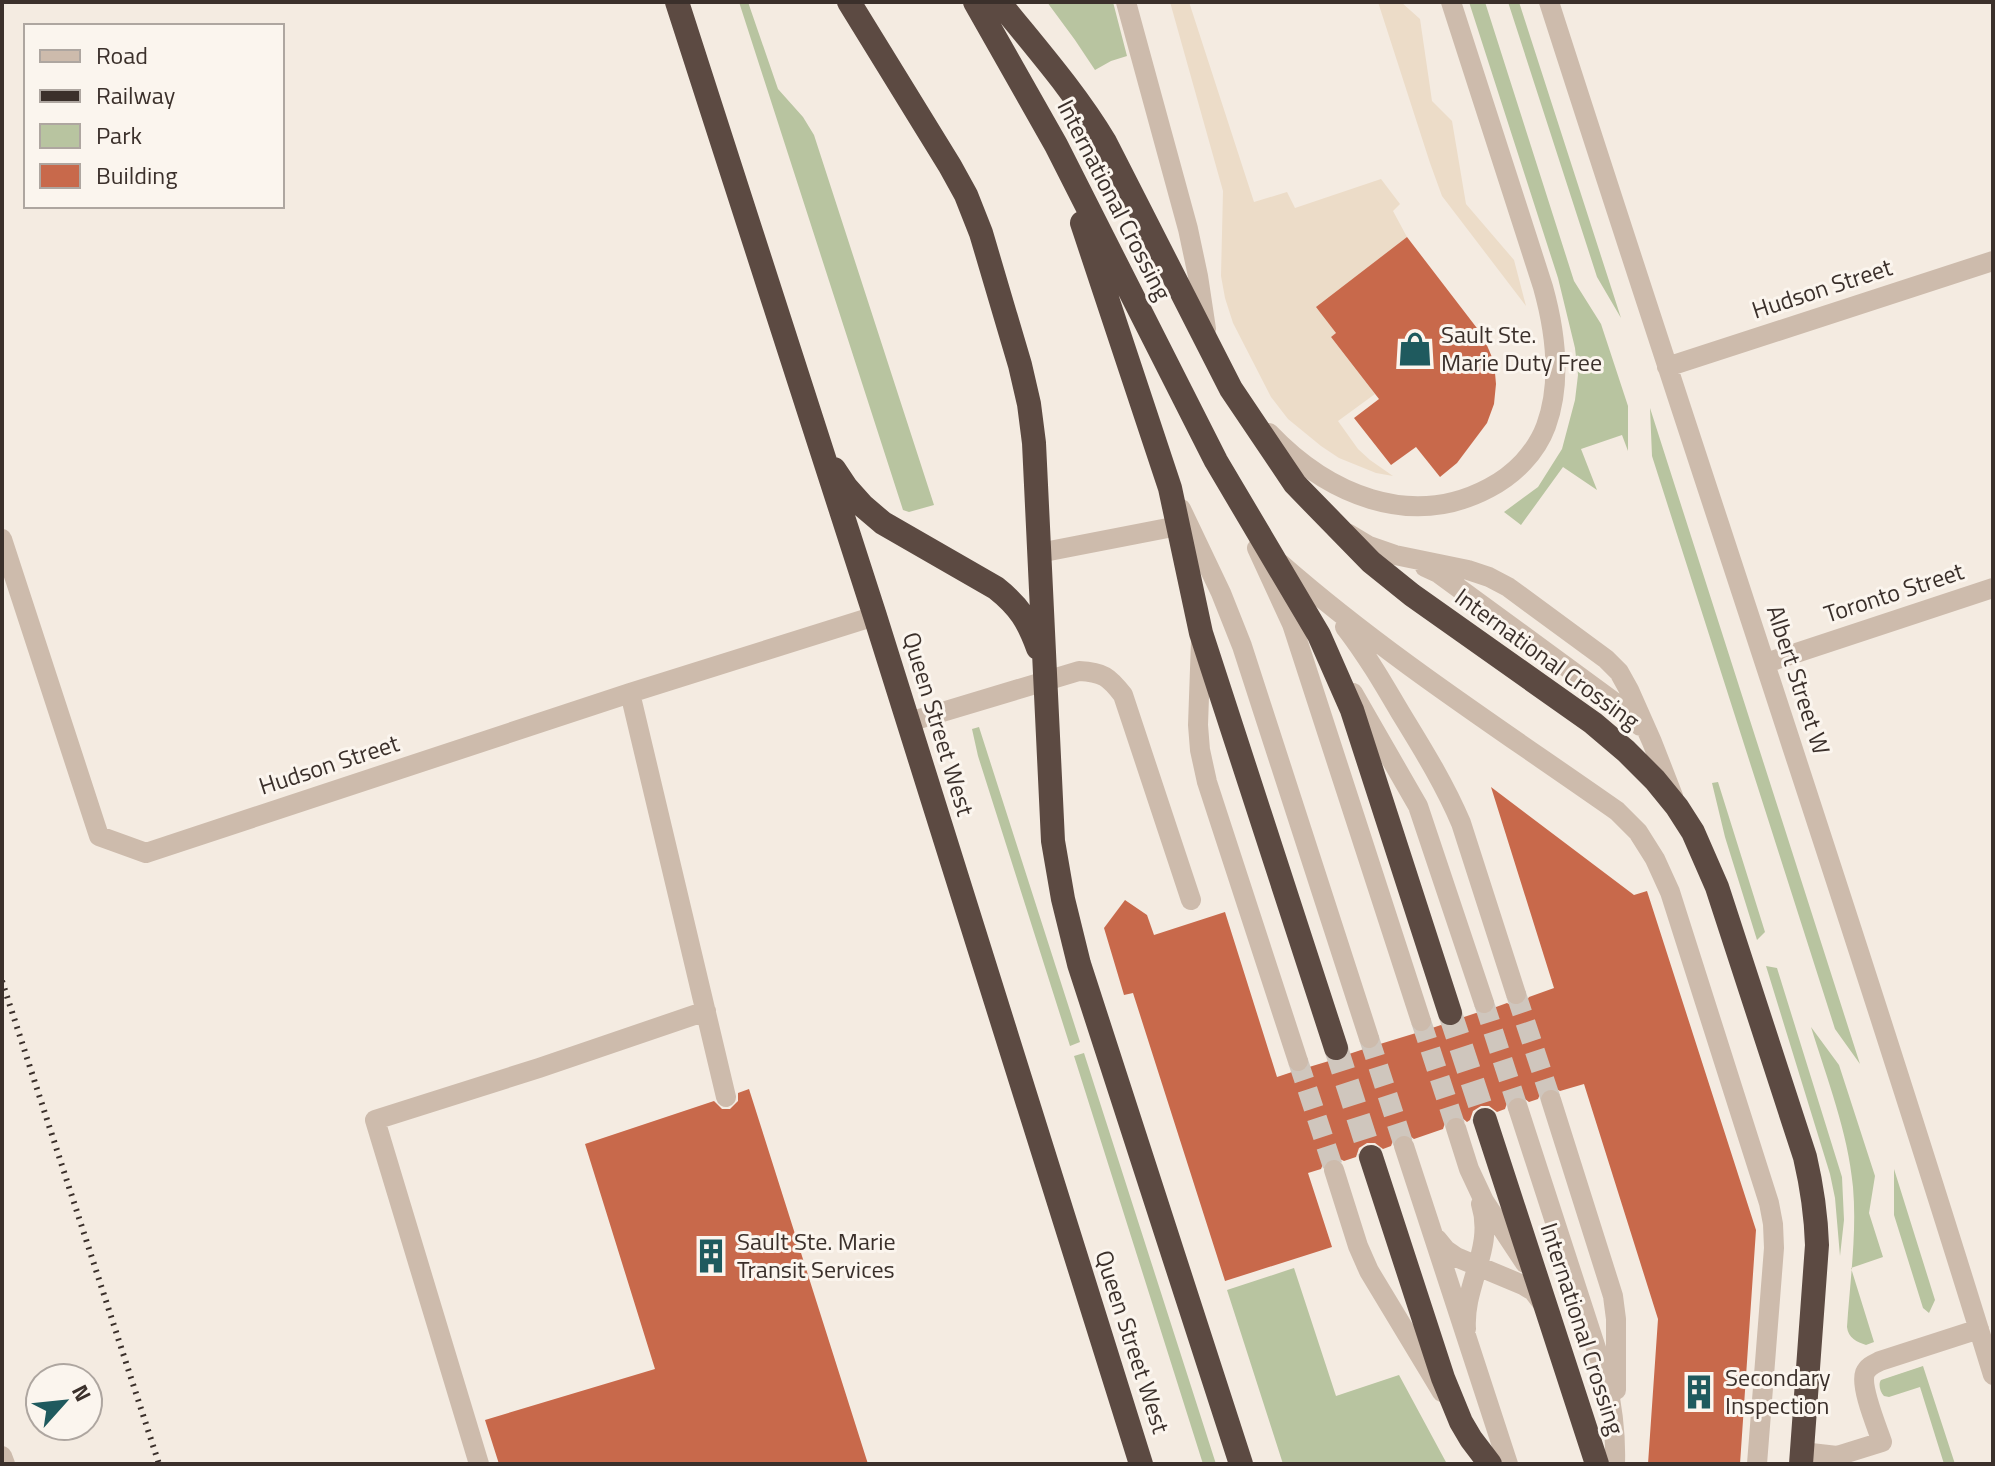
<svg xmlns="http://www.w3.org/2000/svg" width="1995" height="1466" font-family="'Titillium Web',sans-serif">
<rect width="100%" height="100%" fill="#f4ebe1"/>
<!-- green -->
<path fill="#b8c4a0" d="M 739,2 L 748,2 L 778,89 L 803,117 L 814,135 L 934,505 L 909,512 L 903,510 Z
M 1047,2 L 1113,2 L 1127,56 L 1111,61 L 1095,70 L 1075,40 Z
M 1469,2 L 1485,2 L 1574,281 L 1601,324 L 1628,406 L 1628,451 L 1622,435 L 1581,449 L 1597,490 L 1563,467 L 1521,525 L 1504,512 L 1538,487 L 1562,449 L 1575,400 L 1578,375 L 1575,348 L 1558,278 Z
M 1508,2 L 1519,2 L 1621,318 L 1597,277 Z
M 1650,408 L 1860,1064 L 1835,1029 L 1652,456 Z
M 979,727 L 1080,1042 L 1070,1046 L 978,756 L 972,729 Z
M 1718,782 L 1765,932 L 1757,940 L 1725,837 L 1712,783 Z
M 1766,966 L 1777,968 L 1842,1177 L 1844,1220 L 1840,1256 L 1835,1198 L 1830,1174 Z
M 1811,1027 L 1839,1065 L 1875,1176 L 1869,1213 L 1883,1257 L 1851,1268 L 1874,1342 L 1866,1345 C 1857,1342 1848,1338 1847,1327 C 1850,1281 1857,1233 1853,1187 C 1848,1132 1827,1079 1811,1027 Z
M 1084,1053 L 1216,1464 L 1203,1464 L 1074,1056 Z
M 1894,1169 L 1935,1300 L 1929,1313 L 1923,1308 L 1894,1215 Z
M 1294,1268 L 1336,1396 L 1399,1375 L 1447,1464 L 1283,1464 L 1227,1290 Z
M 1923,1366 L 1955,1464 L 1944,1464 L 1920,1387 L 1889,1397 L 1884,1396 C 1880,1392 1878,1384 1881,1380 Z"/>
<!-- plaza -->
<path fill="#ecdcc8" d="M 1170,2 L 1189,2 L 1254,202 L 1287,192 L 1295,208 L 1381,179 L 1400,204 L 1393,211 L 1407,237 L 1317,307 L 1336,333 L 1331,337 L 1375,394 L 1338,421 L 1358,449 L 1370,460 L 1393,476 L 1376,473 L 1339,458 L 1321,446 L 1288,419 L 1271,397 L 1233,323 L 1225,298 L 1221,276 L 1223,191 Z
M 1378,2 L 1401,2 L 1420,19 L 1432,101 L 1452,121 L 1466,204 L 1514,260 L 1526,306 L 1442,196 L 1430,163 Z"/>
<!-- building -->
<path fill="#c8694b" d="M 1407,237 L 1483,336 L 1494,362 L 1496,384 L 1494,404 L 1487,423 L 1457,463 L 1440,477 L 1416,447 L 1391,465 L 1354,418 L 1379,399 L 1331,337 L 1336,333 L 1316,307 Z
M 1491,787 L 1634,895 L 1647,891 L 1756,1230 L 1740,1464 L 1648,1464 L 1658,1319 L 1584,1084 L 1560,1091 L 1555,1088 L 1546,1088 L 1541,1092 L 1538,1099 L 1529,1102 L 1521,1096 L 1515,1096 L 1508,1100 L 1505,1109 L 1497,1112 L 1489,1106 L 1481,1106 L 1473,1111 L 1470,1120 L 1467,1122 L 1460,1116 L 1453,1115 L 1446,1120 L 1443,1129 L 1414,1139 L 1407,1134 L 1401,1134 L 1394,1138 L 1391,1146 L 1383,1149 L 1375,1143 L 1367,1143 L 1359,1148 L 1356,1157 L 1344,1161 L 1338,1158 L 1329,1158 L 1324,1162 L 1321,1169 L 1308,1173 L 1332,1247 L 1225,1281 L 1133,993 L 1124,995 L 1104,928 L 1125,900 L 1147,915 L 1154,935 L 1225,912 L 1277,1077 L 1292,1072 L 1301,1074 L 1309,1067 L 1329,1061 L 1340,1062 L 1347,1059 L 1349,1054 L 1364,1049 L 1374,1050 L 1380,1044 L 1416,1033 L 1424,1034 L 1432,1028 L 1441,1025 L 1448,1028 L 1454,1027 L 1461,1024 L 1464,1017 L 1476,1013 L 1487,1015 L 1493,1012 L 1496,1007 L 1507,1003 L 1514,1007 L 1521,1006 L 1526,1002 L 1529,997 L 1554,988 Z
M 749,1089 L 868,1464 L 499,1464 L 485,1420 L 655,1369 L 585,1144 L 714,1101 L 722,1109 L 730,1109 L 738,1101 L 738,1093 Z"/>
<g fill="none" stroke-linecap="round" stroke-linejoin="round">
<!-- minor-tunnel -->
<path stroke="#cfc6bd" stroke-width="20" stroke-dasharray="20 10" stroke-linecap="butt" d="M 1516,994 L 1551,1100
M 1484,1003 L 1518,1108
M 1421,1021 L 1456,1128
M 1369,1038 L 1404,1146
M 1298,1061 L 1334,1170"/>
<!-- highway-tunnel -->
<path stroke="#cfc6bd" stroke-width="24" stroke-dasharray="24 12" stroke-linecap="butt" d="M 1450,1013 L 1485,1120
M 1336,1048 L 1371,1157"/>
<!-- minor -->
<path stroke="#cdbbac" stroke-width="20" d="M 1126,2 L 1188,229 L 1198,276 L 1206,329
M 1549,2 C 1696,460 1851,915 1993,1375
M 1667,367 L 1993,261
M 1269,433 C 1327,494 1410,530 1489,488 C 1514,475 1536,453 1546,426 C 1562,382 1555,330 1543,287 L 1451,2
M 1181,509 L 1221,593 L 1242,646 L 1369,1038
M 1349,534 L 1369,546 L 1395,555 L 1468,570 L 1489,577 L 1508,587 L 1606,659 L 1619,672 L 1629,690 L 1652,742 L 1673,796
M 2,539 L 99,836 L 146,853 L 630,693 L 875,616
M 1257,548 L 1292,624 L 1421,1021
M 1039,553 L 1178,526
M 1281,564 C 1385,655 1503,731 1617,811 L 1638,832 L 1655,859 L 1670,892 L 1769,1203 L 1773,1224 L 1774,1248 L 1757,1464
M 1425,567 L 1438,573 L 1621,707 L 1640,726
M 1345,627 C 1366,654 1383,683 1400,712 C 1422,748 1444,783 1461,823 L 1516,994
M 1201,641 L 1198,725 L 1200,750 L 1207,782 L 1298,1061
M 1766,663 L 1993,588
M 630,693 L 726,1097
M 1353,693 L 1418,806 L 1484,1003
M 909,722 L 1079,671 C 1103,672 1109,677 1123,695 L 1191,900
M 1551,1100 L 1613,1296 L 1616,1319 L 1616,1390
M 1518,1108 L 1606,1379 C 1613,1409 1616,1433 1615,1464
M 1456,1128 L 1469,1169 L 1484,1201 L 1525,1263
M 1404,1146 L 1508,1464
M 1334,1170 L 1358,1246 L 1369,1271 L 1442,1392
M 1437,1239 L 1446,1250 L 1456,1257 L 1523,1285 L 1533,1291 L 1543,1304
M 1466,1329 C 1463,1285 1495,1248 1481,1204
M 1802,1452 L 1837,1456 L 1882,1442 C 1877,1427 1860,1387 1865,1373 C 1868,1366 1874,1364 1880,1361 L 1979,1329
M 2,1456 L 5,1464
M 479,1464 L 375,1120 L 539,1068 L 706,1011"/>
<!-- highway -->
<path stroke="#5c4a42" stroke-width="24" d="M 677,2 L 875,616 L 1141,1464
M 849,2 L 950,166 L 966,195 L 981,233 L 1020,365 L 1029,404 L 1034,443 L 1053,841 L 1063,899 L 1079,964 L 1241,1464
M 975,2 L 1056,145 L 1216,461 L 1319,635 L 1352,710 L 1450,1013
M 999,2 C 1036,48 1075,92 1105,142 L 1231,389 L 1295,484 L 1371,562 L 1412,595 L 1593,723 L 1626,751 L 1655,780 L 1677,807 L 1693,832 L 1717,887 L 1805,1157 C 1812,1187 1816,1214 1817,1245 L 1801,1464
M 1082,223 L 1170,488 L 1201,633 L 1336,1048
M 834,469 L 846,487 L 863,506 L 883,523 L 996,588 C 1020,607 1028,621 1038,648
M 1485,1120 L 1597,1464
M 1371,1157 L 1443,1378 L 1461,1422 L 1471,1439 L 1490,1464"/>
<!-- rail -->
<path stroke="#3b302b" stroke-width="6" stroke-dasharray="2 6" stroke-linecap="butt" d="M 2,981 L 159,1464"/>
</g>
<!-- icons -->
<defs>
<g id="shop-bare" transform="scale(2.76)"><path d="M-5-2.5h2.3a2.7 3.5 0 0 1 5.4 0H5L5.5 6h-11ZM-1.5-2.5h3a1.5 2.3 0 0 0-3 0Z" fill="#1f5a5e" stroke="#fbf5ee" stroke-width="2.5" paint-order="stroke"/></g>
<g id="building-bare" transform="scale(2.76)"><path d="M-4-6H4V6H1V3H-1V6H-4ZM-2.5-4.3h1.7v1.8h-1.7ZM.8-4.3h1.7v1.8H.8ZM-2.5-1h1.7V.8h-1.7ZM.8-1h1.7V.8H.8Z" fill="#1f5a5e" stroke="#fbf5ee" stroke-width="2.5" paint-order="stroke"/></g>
</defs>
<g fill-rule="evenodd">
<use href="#shop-bare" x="1415" y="349"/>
<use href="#building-bare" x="711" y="1256"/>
<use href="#building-bare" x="1699" y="1392"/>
</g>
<g text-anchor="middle" stroke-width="6" stroke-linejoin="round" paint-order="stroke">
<!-- street labels -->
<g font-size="24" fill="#3b302b" stroke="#fbf5ee">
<text transform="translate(1114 200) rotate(63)" y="8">International Crossing</text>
<text transform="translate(1822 289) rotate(-18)" y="8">Hudson Street</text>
<text transform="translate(1894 593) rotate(-18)" y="8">Toronto Street</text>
<text transform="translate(1547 659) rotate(36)" y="8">International Crossing</text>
<text transform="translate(1798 680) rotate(72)" y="8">Albert Street W</text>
<text transform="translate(938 724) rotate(73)" y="8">Queen Street West</text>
<text transform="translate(329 765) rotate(-18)" y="8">Hudson Street</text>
<text transform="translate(1582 1329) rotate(72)" y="8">International Crossing</text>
<text transform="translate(1132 1342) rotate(72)" y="8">Queen Street West</text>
</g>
<!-- poi labels -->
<g font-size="24" fill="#3b302b" stroke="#fbf5ee" text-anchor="start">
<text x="1441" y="343">Sault Ste.<tspan x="1441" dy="28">Marie Duty Free</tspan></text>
<text x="737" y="1250">Sault Ste. Marie<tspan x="737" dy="28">Transit Services</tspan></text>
<text x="1725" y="1386">Secondary<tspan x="1725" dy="28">Inspection</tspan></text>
</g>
</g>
<!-- border -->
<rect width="1995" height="1466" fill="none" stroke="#3b302b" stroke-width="8"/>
<!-- legend -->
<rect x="24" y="24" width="260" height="184" fill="#fbf5ee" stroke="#aea6a0" stroke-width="2"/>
<rect x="40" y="50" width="40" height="12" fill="#cdbbac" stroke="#aea6a0" stroke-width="2"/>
<text x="96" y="64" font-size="24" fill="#3b302b">Road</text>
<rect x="40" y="90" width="40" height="12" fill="#3b302b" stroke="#aea6a0" stroke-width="2"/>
<text x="96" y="104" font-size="24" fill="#3b302b">Railway</text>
<rect x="40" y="124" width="40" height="24" fill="#b8c4a0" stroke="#aea6a0" stroke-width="2"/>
<text x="96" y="144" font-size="24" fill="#3b302b">Park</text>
<rect x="40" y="164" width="40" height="24" fill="#c8694b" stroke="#aea6a0" stroke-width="2"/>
<text x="96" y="184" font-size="24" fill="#3b302b">Building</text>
<!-- north arrow -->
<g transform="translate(64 1402) rotate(63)"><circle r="38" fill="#fbf5ee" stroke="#aea6a0" stroke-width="2"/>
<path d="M0-6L14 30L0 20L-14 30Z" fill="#1f5a5e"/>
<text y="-12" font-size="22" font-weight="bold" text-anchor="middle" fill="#3b302b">N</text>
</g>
</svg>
